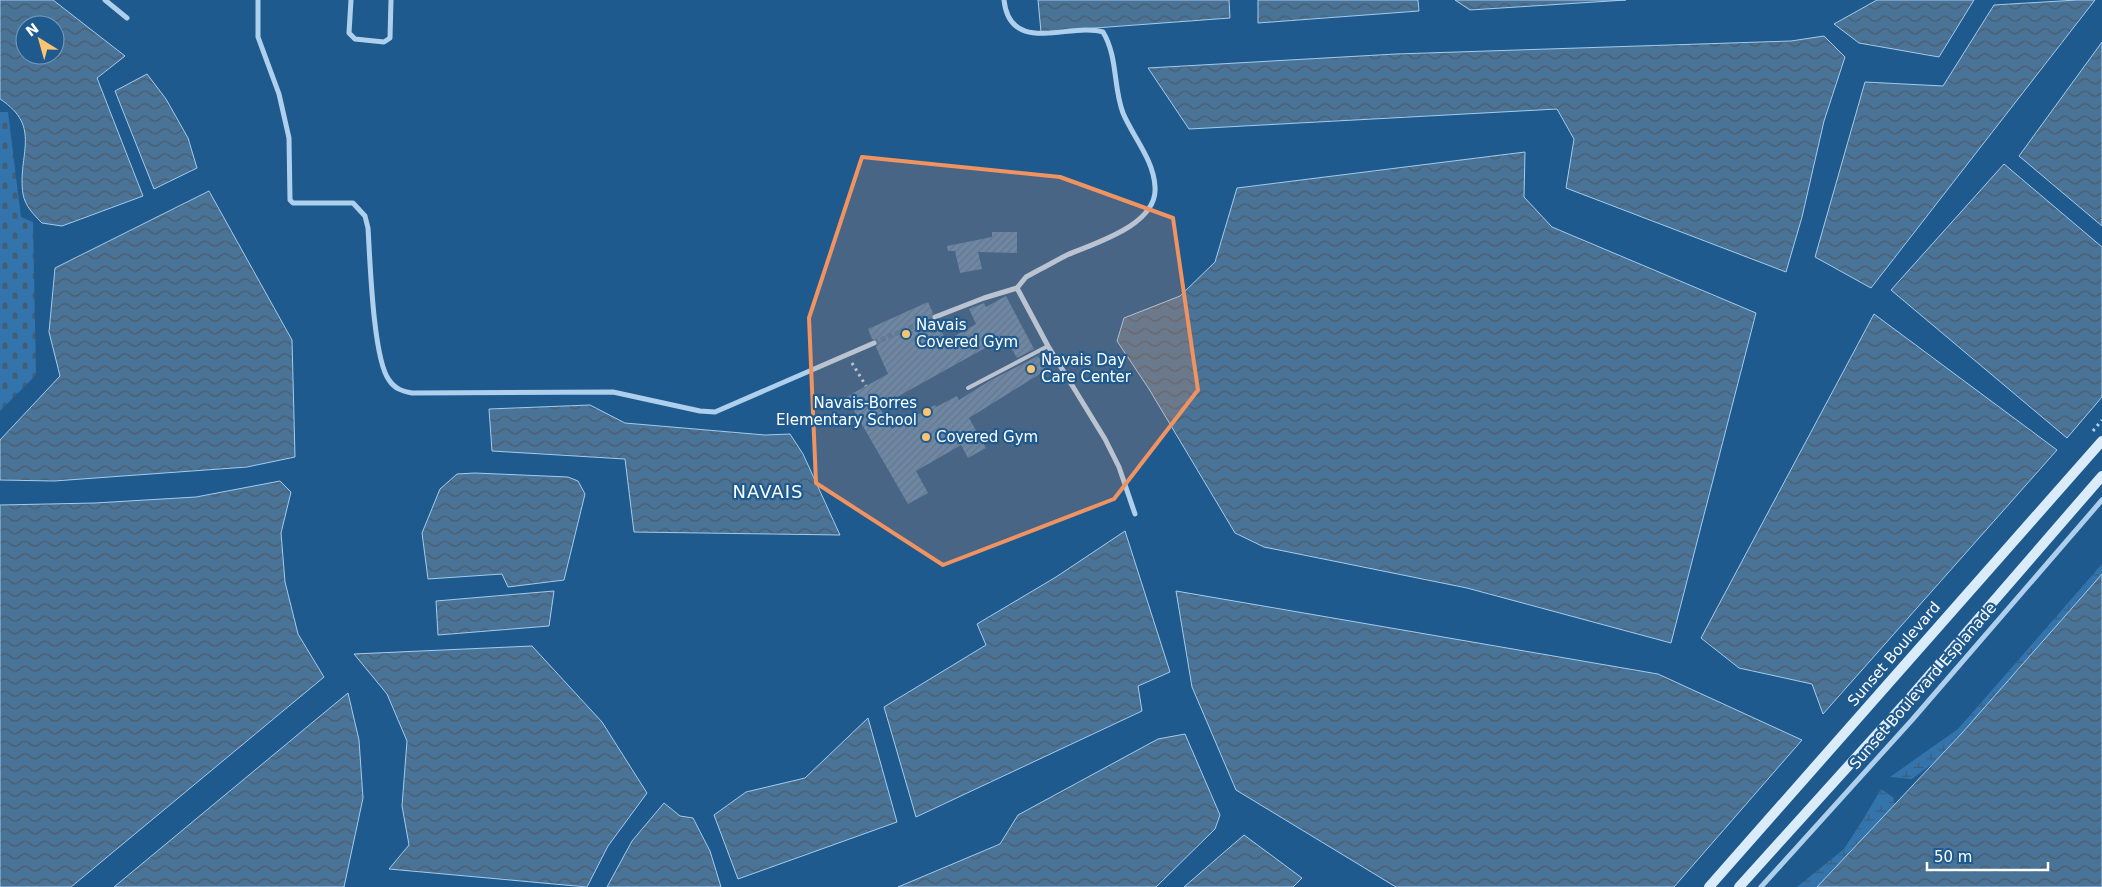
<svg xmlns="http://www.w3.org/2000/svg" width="2102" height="887" font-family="'DejaVu Sans',sans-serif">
<defs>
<pattern id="wetland-marsh" width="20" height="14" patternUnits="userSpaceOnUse" patternTransform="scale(1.25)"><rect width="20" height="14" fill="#3374ac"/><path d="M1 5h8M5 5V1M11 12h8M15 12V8" fill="none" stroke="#415e77"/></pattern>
<pattern id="cemetery-stones" width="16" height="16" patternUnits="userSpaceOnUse" patternTransform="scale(1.25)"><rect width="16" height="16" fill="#3374ac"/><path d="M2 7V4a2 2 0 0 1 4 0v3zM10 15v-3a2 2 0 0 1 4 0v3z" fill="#415e77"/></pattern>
<pattern id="water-waves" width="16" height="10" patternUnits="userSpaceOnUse" patternTransform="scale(1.25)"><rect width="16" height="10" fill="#4a7398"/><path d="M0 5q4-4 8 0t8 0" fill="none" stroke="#4b5c6a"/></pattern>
<pattern id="building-hatch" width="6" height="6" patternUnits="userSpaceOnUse" patternTransform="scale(1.25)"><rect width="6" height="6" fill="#4c86b8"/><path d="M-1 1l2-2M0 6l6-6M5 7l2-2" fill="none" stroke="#4c6f8d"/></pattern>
</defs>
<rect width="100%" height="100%" fill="#1f5a8f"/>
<!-- wetland -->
<path fill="url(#wetland-marsh)" d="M 2102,564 L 2102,588 L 1940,758 L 1912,779 L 1890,777 L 1958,729 Z
M 1881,789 L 1894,798 L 1896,814 L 1852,887 L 1797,887 L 1844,849 L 1864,818 Z"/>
<!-- cemetery -->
<path fill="url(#cemetery-stones)" d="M 0,112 L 8,112 L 21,217 L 33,222 L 36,375 L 0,411 Z"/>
<!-- water -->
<path fill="url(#water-waves)" stroke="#a2ccee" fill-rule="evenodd" d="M 0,0 L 53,0 L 125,56 L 97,78 L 143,196 L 62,226 L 42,223 C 34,215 25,206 23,194 C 17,155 43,127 0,99 ZM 25,25 L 55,25 L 55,55 L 25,55 Z
M 1038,0 L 1229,0 L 1230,18 L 1041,32 Z
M 1258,0 L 1418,0 L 1419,11 L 1258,23 Z
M 1455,0 L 1626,0 L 1470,10 Z
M 1877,0 L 1974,0 L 1939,57 L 1859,43 L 1834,24 Z
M 2077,0 L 2095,0 L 1871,288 L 1815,257 L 1865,82 L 1943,86 L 1994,5 Z
M 1824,36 L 1845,57 L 1824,121 L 1802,217 L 1786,272 L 1566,188 L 1574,139 L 1557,109 L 1189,129 L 1148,68 L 1396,54 L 1791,41 Z
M 2102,42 L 2102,226 L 2019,156 Z
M 147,74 L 166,99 L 188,138 L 197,168 L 154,189 L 115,91 Z
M 1525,152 L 1524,197 L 1552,227 L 1756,313 L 1671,643 L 1467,588 L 1264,547 L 1235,533 L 1149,389 L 1117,341 L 1124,318 L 1180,296 L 1215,262 L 1237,188 Z
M 2004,164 L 2102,247 L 2102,397 L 2067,438 L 1891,290 Z
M 209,191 L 292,340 L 295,457 L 247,467 L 54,481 L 0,480 L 0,440 L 60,376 L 49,332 L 55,268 Z
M 1874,314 L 2057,450 L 1823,714 L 1812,684 L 1739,668 L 1701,638 Z
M 590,405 L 625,423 L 765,435 L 790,434 L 803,454 L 840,535 L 634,532 L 625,459 L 492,451 L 489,409 Z
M 475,473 L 568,477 L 578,481 L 585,494 L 564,580 L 508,587 L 502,574 L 428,579 L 422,533 L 440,489 L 457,474 Z
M 280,481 L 291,492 L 281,533 L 285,582 L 298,634 L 324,677 L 71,887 L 0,887 L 0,505 L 95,503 L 196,497 Z
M 1125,531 L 1170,672 L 1138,686 L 1142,711 L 916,817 L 884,707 L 986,645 L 977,624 L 1056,577 Z
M 2102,574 L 2102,887 L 1817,887 L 1962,733 Z
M 554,591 L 549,626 L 438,635 L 436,601 Z
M 1176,591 L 1658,674 L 1802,740 L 1674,887 L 1396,887 L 1236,790 L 1192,687 Z
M 532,646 L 602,722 L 647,793 L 608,846 L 587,887 L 389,869 L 409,845 L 402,806 L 407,741 L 387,694 L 354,654 Z
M 348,693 L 359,740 L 363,798 L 344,887 L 114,887 Z
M 868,718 L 897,822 L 738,879 L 714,815 L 746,792 L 805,778 Z
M 1185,734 L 1220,815 L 1215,829 L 1156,887 L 898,887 L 1000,844 L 1018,815 L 1158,739 Z
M 664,803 L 680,816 L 693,818 L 710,851 L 721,887 L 607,887 L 632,841 Z
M 1244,835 L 1302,878 L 1293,887 L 1184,887 Z"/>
<!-- building -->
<path fill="url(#building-hatch)" d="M 992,232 L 1017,232 L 1017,253 L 978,252 L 982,269 L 960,273 L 955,251 L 948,251 L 947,246 L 992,237 Z
M 1006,296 L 1034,349 L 1017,358 L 1005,337 L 879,407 L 892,429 L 935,405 L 936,407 L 957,396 L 959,400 L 991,380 L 1038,356 L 1046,370 L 969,418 L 986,448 L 968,458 L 961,445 L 916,471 L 928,493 L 908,504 L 846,397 L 888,374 L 876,347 L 878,341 L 872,339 L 868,329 L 928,302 L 933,313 L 931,319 L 937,321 L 946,341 L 976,324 L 969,309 L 984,303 L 986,307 Z"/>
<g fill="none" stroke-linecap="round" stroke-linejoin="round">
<!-- street-tunnel -->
<path stroke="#4173a0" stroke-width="5" stroke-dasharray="5 2.5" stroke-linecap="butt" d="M 874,343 L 935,317"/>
<!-- path -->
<path stroke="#aed0ed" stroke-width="3" stroke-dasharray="2.5 4" stroke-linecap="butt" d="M 852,363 L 866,386
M 2093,431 L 2102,420"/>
<!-- lane -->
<path stroke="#aed0ed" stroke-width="4" d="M 968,388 L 1048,346"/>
<!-- street -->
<path stroke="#aed0ed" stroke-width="5" d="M 105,0 L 127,18
M 258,0 L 258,37 L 279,94 L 289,138 L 290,200 L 293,203 L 353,203 L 365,216 L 368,228 C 370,259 373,359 389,380 C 395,389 402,391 412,393 L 613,392 L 700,411 L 715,412 L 874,343
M 351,0 L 349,33 L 355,39 L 384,42 L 390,38 L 391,0
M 1004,0 C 1010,56 1070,22 1103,32 C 1118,57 1113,87 1123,113 C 1133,137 1154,160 1155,187 C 1158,225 1095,243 1067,255 C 1057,260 1047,266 1037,271 L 1026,277 L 1017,288
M 935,317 L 984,298 L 1017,288 L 1048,346 L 1105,439 L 1119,467 L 1135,514
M 1761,887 L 1912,720 L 2102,500"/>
<!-- secondary -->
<path stroke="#daebf9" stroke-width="10" d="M 1709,887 L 2102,441
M 1739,887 L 1908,700 L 2102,476"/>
</g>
<!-- marked area -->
<path fill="#f09361" fill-opacity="0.2" stroke="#f09361" stroke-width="4" stroke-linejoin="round" d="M 862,157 L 1060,177 L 1173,218 L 1198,390 L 1114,499 L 943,565 L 816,483 L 809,318 Z"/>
<!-- markers -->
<g fill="#fac56e" stroke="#1f5a8f" stroke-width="2">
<circle cx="906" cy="334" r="5"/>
<circle cx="1031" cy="369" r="5"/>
<circle cx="927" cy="412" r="5"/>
<circle cx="926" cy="437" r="5"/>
</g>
<g text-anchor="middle" stroke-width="4.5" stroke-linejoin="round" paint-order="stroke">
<!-- poi labels -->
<g font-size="15" fill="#fff" stroke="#1f5a8f" text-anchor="start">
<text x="916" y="330">Navais<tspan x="916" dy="17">Covered Gym</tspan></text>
<text x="1041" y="365">Navais Day<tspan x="1041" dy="17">Care Center</tspan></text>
<text x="917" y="408" text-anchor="end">Navais-Borres<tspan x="917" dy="17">Elementary School</tspan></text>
<text x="936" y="442">Covered Gym</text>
</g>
<!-- street labels -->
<g font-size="15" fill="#fff" stroke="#1f5a8f">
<text transform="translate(1894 654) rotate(-49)" y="5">Sunset Boulevard</text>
<text transform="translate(1923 686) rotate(-49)" y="5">Sunset Boulevard Esplanade</text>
</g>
<!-- quarter labels -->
<g font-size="18" letter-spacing="1" fill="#fff" stroke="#1f5a8f">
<text x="768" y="498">NAVAIS</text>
</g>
</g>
<!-- north arrow -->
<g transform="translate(40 40) rotate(323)"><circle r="24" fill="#1f5a8f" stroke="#799cbc"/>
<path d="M0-4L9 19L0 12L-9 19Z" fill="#fac56e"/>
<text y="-8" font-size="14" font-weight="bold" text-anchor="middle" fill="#ffffff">N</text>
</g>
<!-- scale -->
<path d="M1927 862v8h121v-8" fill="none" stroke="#ffffff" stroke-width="2.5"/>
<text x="1934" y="862" font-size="15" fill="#ffffff" stroke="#1f5a8f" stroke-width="4" paint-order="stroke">50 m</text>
</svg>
